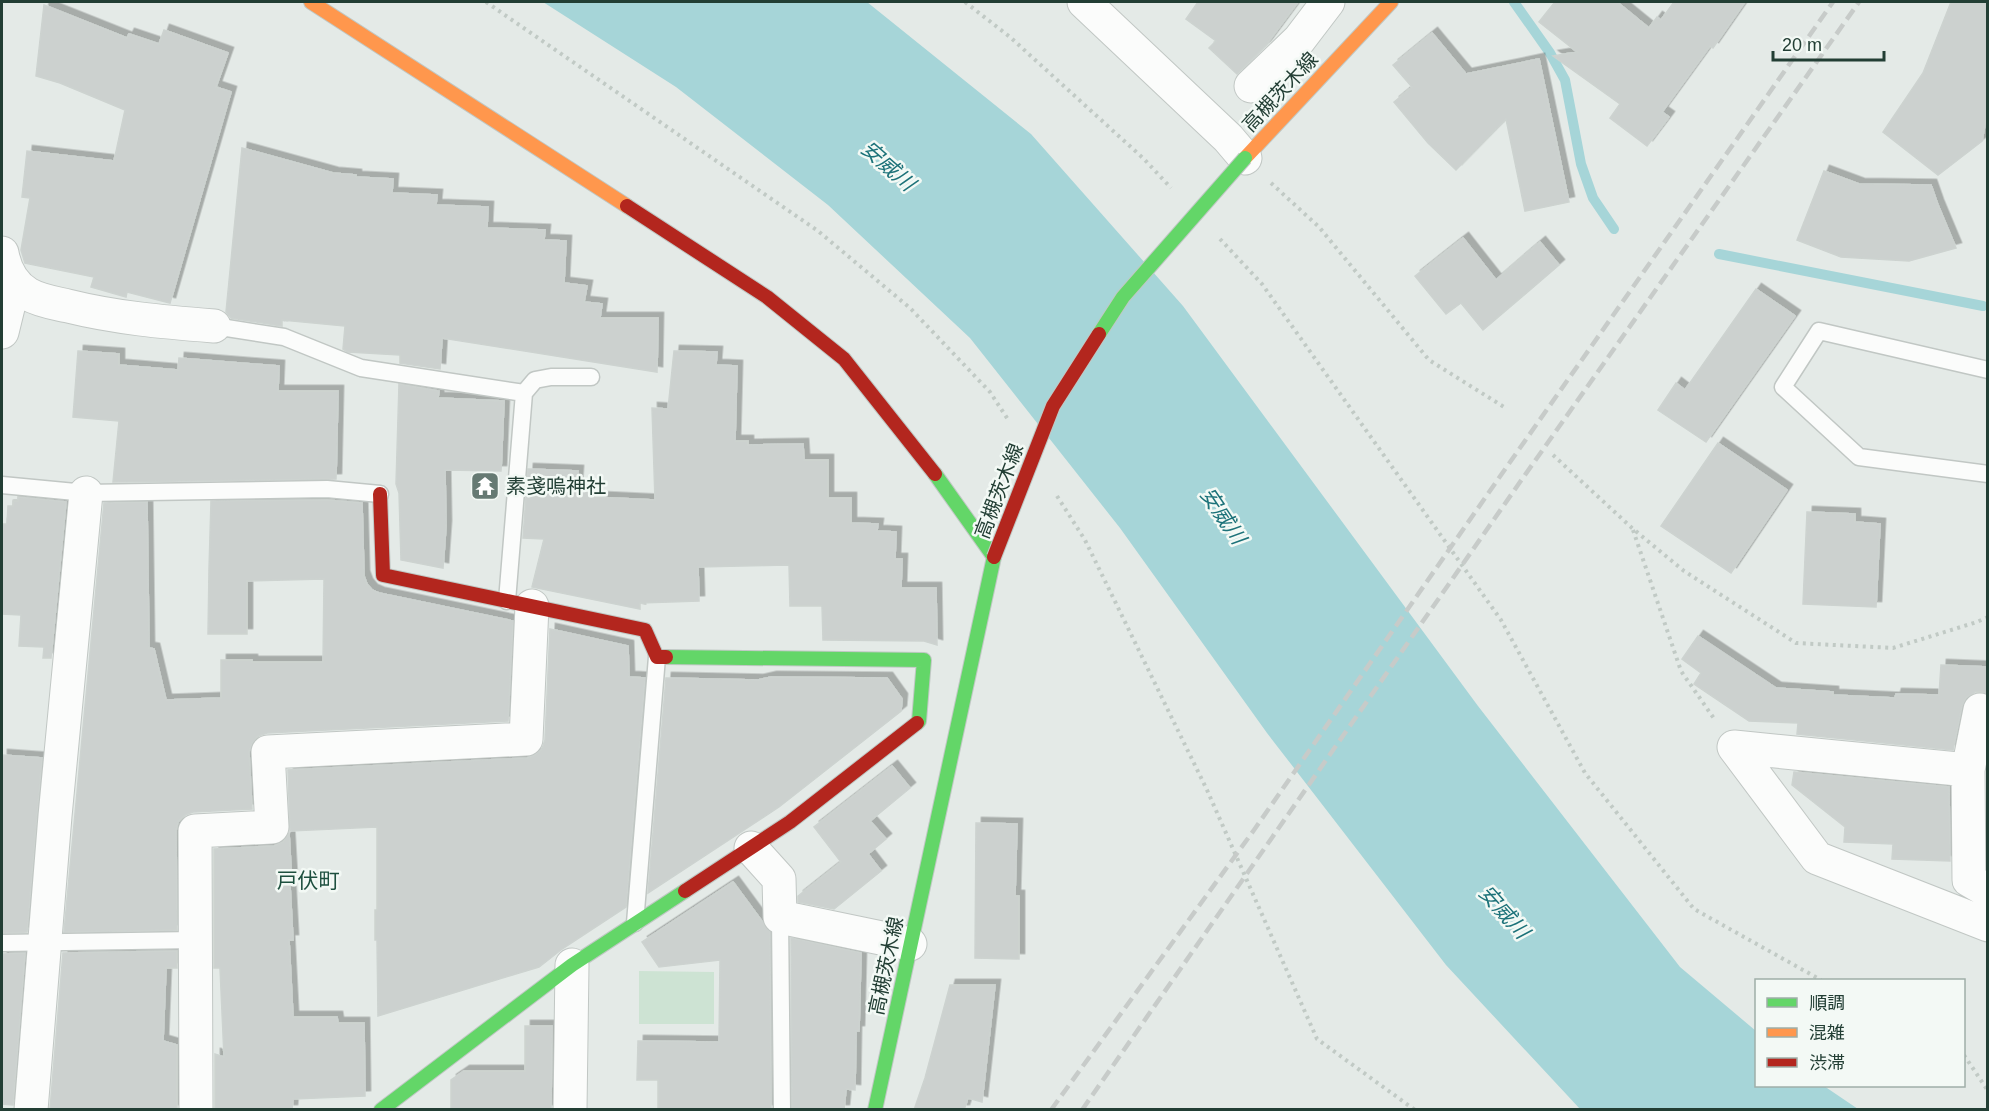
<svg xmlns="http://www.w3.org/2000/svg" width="1989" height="1111" font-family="Helvetica,'Noto Sans JP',sans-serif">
<defs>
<filter id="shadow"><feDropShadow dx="5.5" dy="-5.5" stdDeviation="0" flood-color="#0004"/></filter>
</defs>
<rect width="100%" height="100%" fill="#e4eae7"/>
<!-- green -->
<path fill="#cde3d3" d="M 639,971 L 714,972 L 714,1024 L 639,1024 Z"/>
<!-- water -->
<path fill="#a6d5d8" d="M 543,2 L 867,2 L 1031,134 L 1183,306 L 1478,706 L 1680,967 L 1756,1031 L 1756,1086 L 1824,1086 L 1858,1109 L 1580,1109 L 1446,965 L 1267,733 L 1120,528 L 970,338 L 828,205 L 676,87 Z"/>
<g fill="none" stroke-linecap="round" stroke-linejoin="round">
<!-- stream -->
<path stroke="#a6d5d8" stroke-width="10" d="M 1514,2 L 1550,53 L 1565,80 L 1581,164 L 1593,198 L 1614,229
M 1719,254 L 1983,306"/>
</g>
<!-- building -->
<path fill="#ccd1cf" stroke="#cdd3d0" stroke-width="1.5" filter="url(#shadow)" d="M 1198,2 L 1298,2 L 1266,45 L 1237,74 L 1209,48 L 1216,41 L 1186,19 Z
M 1555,2 L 1617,2 L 1649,28 L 1657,17 L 1661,20 L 1674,2 L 1745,2 L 1713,48 L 1710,46 L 1662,112 L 1669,117 L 1647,146 L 1610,118 L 1620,104 L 1553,56 L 1577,52 L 1539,22 Z
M 1951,2 L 1988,2 L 1988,108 L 1982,141 L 1938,175 L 1883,132 L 1923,73 Z
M 44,5 L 127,38 L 129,34 L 159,44 L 164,30 L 228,53 L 216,87 L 231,92 L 170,303 L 127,292 L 126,297 L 91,287 L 94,277 L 25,263 L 21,250 L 30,198 L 22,197 L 27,151 L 114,161 L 125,110 L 60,83 L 36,76 Z
M 1432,33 L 1466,74 L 1539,59 L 1569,202 L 1525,211 L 1506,119 L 1456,170 L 1428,143 L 1394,102 L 1412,87 L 1393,65 Z
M 242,148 L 333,173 L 356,175 L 356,177 L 393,179 L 392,193 L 437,195 L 436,205 L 488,207 L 487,228 L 545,230 L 544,240 L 566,241 L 564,283 L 587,286 L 584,302 L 602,304 L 600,318 L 658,318 L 657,372 L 442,338 L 440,369 L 400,363 L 400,355 L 348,352 L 343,349 L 345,326 L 282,320 L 282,326 L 231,318 L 226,312 Z
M 1824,171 L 1859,184 L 1931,185 L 1938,205 L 1956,248 L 1909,261 L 1841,257 L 1797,240 Z
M 1463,238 L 1496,280 L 1540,242 L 1559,265 L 1483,330 L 1461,303 L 1446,314 L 1415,276 Z
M 1756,289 L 1795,316 L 1706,442 L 1658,410 L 1676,383 L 1685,390 Z
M 78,351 L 119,354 L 119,365 L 178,370 L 179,358 L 279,366 L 278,391 L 338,391 L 336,479 L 113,482 L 119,421 L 73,417 Z
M 674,351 L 717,352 L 716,365 L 737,366 L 735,441 L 748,441 L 748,445 L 803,444 L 804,460 L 828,460 L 828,498 L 851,498 L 851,523 L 878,524 L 877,531 L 896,532 L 895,559 L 902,559 L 901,588 L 936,588 L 937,645 L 924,641 L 823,640 L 822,606 L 790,606 L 789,565 L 698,567 L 699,601 L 640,603 L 640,609 L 532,587 L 544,539 L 523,538 L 528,469 L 578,471 L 577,486 L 594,486 L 593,497 L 655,500 L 652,408 L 668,409 Z
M 399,384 L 439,391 L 438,398 L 504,401 L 501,471 L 445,470 L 446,526 L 443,568 L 401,560 L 399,493 L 396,484 Z
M 1718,443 L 1787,490 L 1731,573 L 1661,526 Z
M 18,497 L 66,502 L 51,658 L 43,658 L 44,647 L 19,646 L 21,615 L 2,614 L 2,524 L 7,524 L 8,506 L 13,506 L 13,501 L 18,501 Z
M 327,500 L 362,503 L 364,576 L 367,584 L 372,590 L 379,593 L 513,621 L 508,721 L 267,733 L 258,736 L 252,743 L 249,752 L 252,809 L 193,812 L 185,815 L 178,822 L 176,831 L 177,930 L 64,932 L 104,503 L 147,502 L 149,648 L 154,649 L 166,700 L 221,698 L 221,660 L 252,660 L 252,662 L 323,662 L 324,579 L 247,581 L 247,634 L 208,634 L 209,569 L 211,501 Z
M 1807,512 L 1855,514 L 1855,522 L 1880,524 L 1876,607 L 1803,604 Z
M 550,629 L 628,646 L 629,677 L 645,678 L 626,907 L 562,949 L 539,967 L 378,1016 L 377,940 L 375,940 L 375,910 L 377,910 L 377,827 L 290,831 L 288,770 L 527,758 L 535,755 L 542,749 L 545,740 Z
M 1698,636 L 1776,688 L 1833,692 L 1833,695 L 1895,698 L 1896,694 L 1939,695 L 1941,665 L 1988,667 L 1988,693 L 1983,692 L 1975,692 L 1966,698 L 1962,706 L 1953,750 L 1797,734 L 1798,723 L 1749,721 L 1694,684 L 1701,673 L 1682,659 Z
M 771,677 L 887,678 L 902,699 L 901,711 L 779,807 L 648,893 L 666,678 L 758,680 Z
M 2,755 L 42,758 L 27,932 L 2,933 Z
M 892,766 L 910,788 L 870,821 L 886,839 L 868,854 L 881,871 L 834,909 L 798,902 L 798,896 L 841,862 L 814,827 Z
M 1794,772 L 1949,787 L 1950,861 L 1892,859 L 1893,844 L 1844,842 L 1845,827 L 1792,785 Z
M 976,823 L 1017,824 L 1015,896 L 1019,896 L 1019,959 L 975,958 Z
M 289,833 L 292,885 L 290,885 L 293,940 L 289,940 L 293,1017 L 337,1017 L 338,1023 L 364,1023 L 365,1096 L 293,1099 L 292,1110 L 215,1110 L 215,1054 L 224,1057 L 220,968 L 214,968 L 214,849 L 274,846 L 283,842 Z
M 733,882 L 770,932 L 771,1110 L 658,1110 L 658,1080 L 637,1080 L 638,1041 L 719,1042 L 720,960 L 659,967 L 642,942 Z
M 791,938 L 861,953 L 859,1031 L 856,1031 L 855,1090 L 846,1089 L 844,1110 L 792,1110 Z
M 177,951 L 177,968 L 166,968 L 163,1041 L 177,1045 L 177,1110 L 50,1109 L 63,953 Z
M 2,954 L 25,953 L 13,1105 L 2,1104 Z
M 950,985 L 995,985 L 982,1102 L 968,1098 L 964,1110 L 914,1110 L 925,1078 Z
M 525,1026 L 552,1026 L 551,1110 L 451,1110 L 451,1080 L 464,1071 L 525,1071 Z"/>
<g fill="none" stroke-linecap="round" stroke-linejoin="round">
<!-- lane casing -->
<g stroke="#c1c7c4" stroke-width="19">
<path id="lane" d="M 214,326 L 284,337 L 361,368 L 524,393 L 507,601
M 1988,370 L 1819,331 L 1783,387 L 1859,457 L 1988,474
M 524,393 L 535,380 L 551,377 L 591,377
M 2,485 L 86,493 L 327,489 L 380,494
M 780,917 L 782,1110
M 635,923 L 657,657
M 2,943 L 195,940"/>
</g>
<!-- street casing -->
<g stroke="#c1c7c4" stroke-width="35">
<path id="street" d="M 1084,2 L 1228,138 L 1245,158
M 1251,86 L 1299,40 L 1328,2
M 2,253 C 5,270 13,285 28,294 C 40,301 55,303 68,306 C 116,318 164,322 214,326
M 2,332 L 14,283
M 1980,710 L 1968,770 L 1969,880 L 1988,891
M 1734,747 L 1817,858 L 1988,925
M 1734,747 L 1968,770
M 751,848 L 779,879 L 780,917 L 910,944
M 31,1110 L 55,816 L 86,493
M 196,1110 L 195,831 L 272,827 L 268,752 L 526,739 L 532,606
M 570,1110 L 572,965"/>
</g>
<!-- fast casing -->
<g stroke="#c0c8c4" stroke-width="16">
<path id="fast" d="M 666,657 L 924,660 L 919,721 L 917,723
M 381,1110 L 572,965 L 685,891
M 875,1110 L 994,557 L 935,474"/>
</g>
<!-- slow casing -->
<g stroke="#c0c8c4" stroke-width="16">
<path id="slow" d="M 311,2 L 627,206
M 1245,158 L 1391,2"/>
</g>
<!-- jam casing -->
<g stroke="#c0c8c4" stroke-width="16">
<path id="jam" d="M 627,206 L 767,297 L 844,359 L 935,474
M 380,494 L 383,575 L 645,630 L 657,657 L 666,657
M 685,891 L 790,822 L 917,723"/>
</g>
<!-- path -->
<path stroke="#c1cac5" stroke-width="4" stroke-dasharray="3 4.5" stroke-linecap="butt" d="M 486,2 L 818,231 L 910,308 L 990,392 L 1009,421
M 965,2 L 1010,37 L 1144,159 L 1171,188
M 1271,183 L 1319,227 L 1429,360 L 1504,407
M 1220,239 L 1262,284 L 1501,620 L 1585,773 L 1694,909 L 1821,980
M 1553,455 L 1632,528 L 1684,571 L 1796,643 L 1893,648 L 1977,622 L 1988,617
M 1057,496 L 1085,540 L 1207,790 L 1317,1039 L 1415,1110
M 1633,530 L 1681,671 L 1715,720
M 1964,1055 L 1988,1091"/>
<!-- lane -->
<use href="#lane" stroke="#fbfcfb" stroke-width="16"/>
<!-- street -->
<use href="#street" stroke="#fbfcfb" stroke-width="33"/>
<!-- fast -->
<use href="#fast" stroke="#63d668" stroke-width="14"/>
<!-- slow -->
<use href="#slow" stroke="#ff974d" stroke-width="14"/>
<!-- jam -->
<use href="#jam" stroke="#b3261e" stroke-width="14"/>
<!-- rail -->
<path stroke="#c7cbc9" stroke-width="4.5" stroke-dasharray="12 6" stroke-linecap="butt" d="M 1051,1110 L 1254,830 L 1501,475 L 1833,2
M 1082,1110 L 1520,482 L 1859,2"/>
<!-- fast-bridge casing -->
<g stroke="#c0c8c4" stroke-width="16" stroke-linecap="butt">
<path id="fast-bridge" d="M 1099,334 L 1123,297 L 1245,158"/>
</g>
<!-- jam-bridge casing -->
<g stroke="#c0c8c4" stroke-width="16" stroke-linecap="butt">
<path id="jam-bridge" d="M 994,557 L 1053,406 L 1099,334"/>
</g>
<!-- fast-bridge -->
<use href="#fast-bridge" stroke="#63d668" stroke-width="14"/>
<!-- jam-bridge -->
<use href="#jam-bridge" stroke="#b3261e" stroke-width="14"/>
</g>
<!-- icons -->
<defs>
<g id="temple-square" transform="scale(1.5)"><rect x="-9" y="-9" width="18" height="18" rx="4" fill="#667a73" stroke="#f3f9f5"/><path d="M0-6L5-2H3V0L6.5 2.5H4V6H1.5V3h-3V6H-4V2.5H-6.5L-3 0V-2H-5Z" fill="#fff"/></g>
</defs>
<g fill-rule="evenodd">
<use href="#temple-square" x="485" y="486"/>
</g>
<g text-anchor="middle" stroke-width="5" stroke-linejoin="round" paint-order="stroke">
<!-- street labels -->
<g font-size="20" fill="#223e34" stroke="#f3f9f5">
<text transform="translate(1280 92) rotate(-47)" y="7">高槻茨木線</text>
<text transform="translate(999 491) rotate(-69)" y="7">高槻茨木線</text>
<text transform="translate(886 966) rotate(-78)" y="7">高槻茨木線</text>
</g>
<!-- poi labels -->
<g font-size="20" fill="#223e34" stroke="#f3f9f5" text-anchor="start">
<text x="506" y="493">素戔嗚神社</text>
</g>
<!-- water labels -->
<g font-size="21" font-style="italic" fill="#1c7279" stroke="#f3f9f5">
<text transform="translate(888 166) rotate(41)" y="7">安威川</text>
<text transform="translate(1223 516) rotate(56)" y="7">安威川</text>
<text transform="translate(1504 912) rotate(48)" y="7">安威川</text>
</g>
<!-- neighbourhood labels -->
<g font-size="21" fill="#1e503f" stroke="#f3f9f5">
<text x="308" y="888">戸伏町</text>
</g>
</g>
<!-- border -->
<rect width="1989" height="1111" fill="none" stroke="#223e34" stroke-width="6"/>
<!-- legend -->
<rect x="1755" y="979" width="210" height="108" fill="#f3f9f5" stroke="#9faea8" stroke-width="1.5"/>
<rect x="1767" y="998" width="30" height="9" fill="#63d668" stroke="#9faea8" stroke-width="1.5"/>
<text x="1809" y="1009" font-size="18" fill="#223e34">順調</text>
<rect x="1767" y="1028" width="30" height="9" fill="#ff974d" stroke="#9faea8" stroke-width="1.5"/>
<text x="1809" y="1039" font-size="18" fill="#223e34">混雑</text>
<rect x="1767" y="1058" width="30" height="9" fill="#b3261e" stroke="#9faea8" stroke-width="1.5"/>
<text x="1809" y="1069" font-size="18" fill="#223e34">渋滞</text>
<!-- scale -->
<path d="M1773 51v9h111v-9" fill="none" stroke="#223e34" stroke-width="3"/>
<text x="1782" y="51" font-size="18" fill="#223e34" stroke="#f3f9f5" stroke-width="4.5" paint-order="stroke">20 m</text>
</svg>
